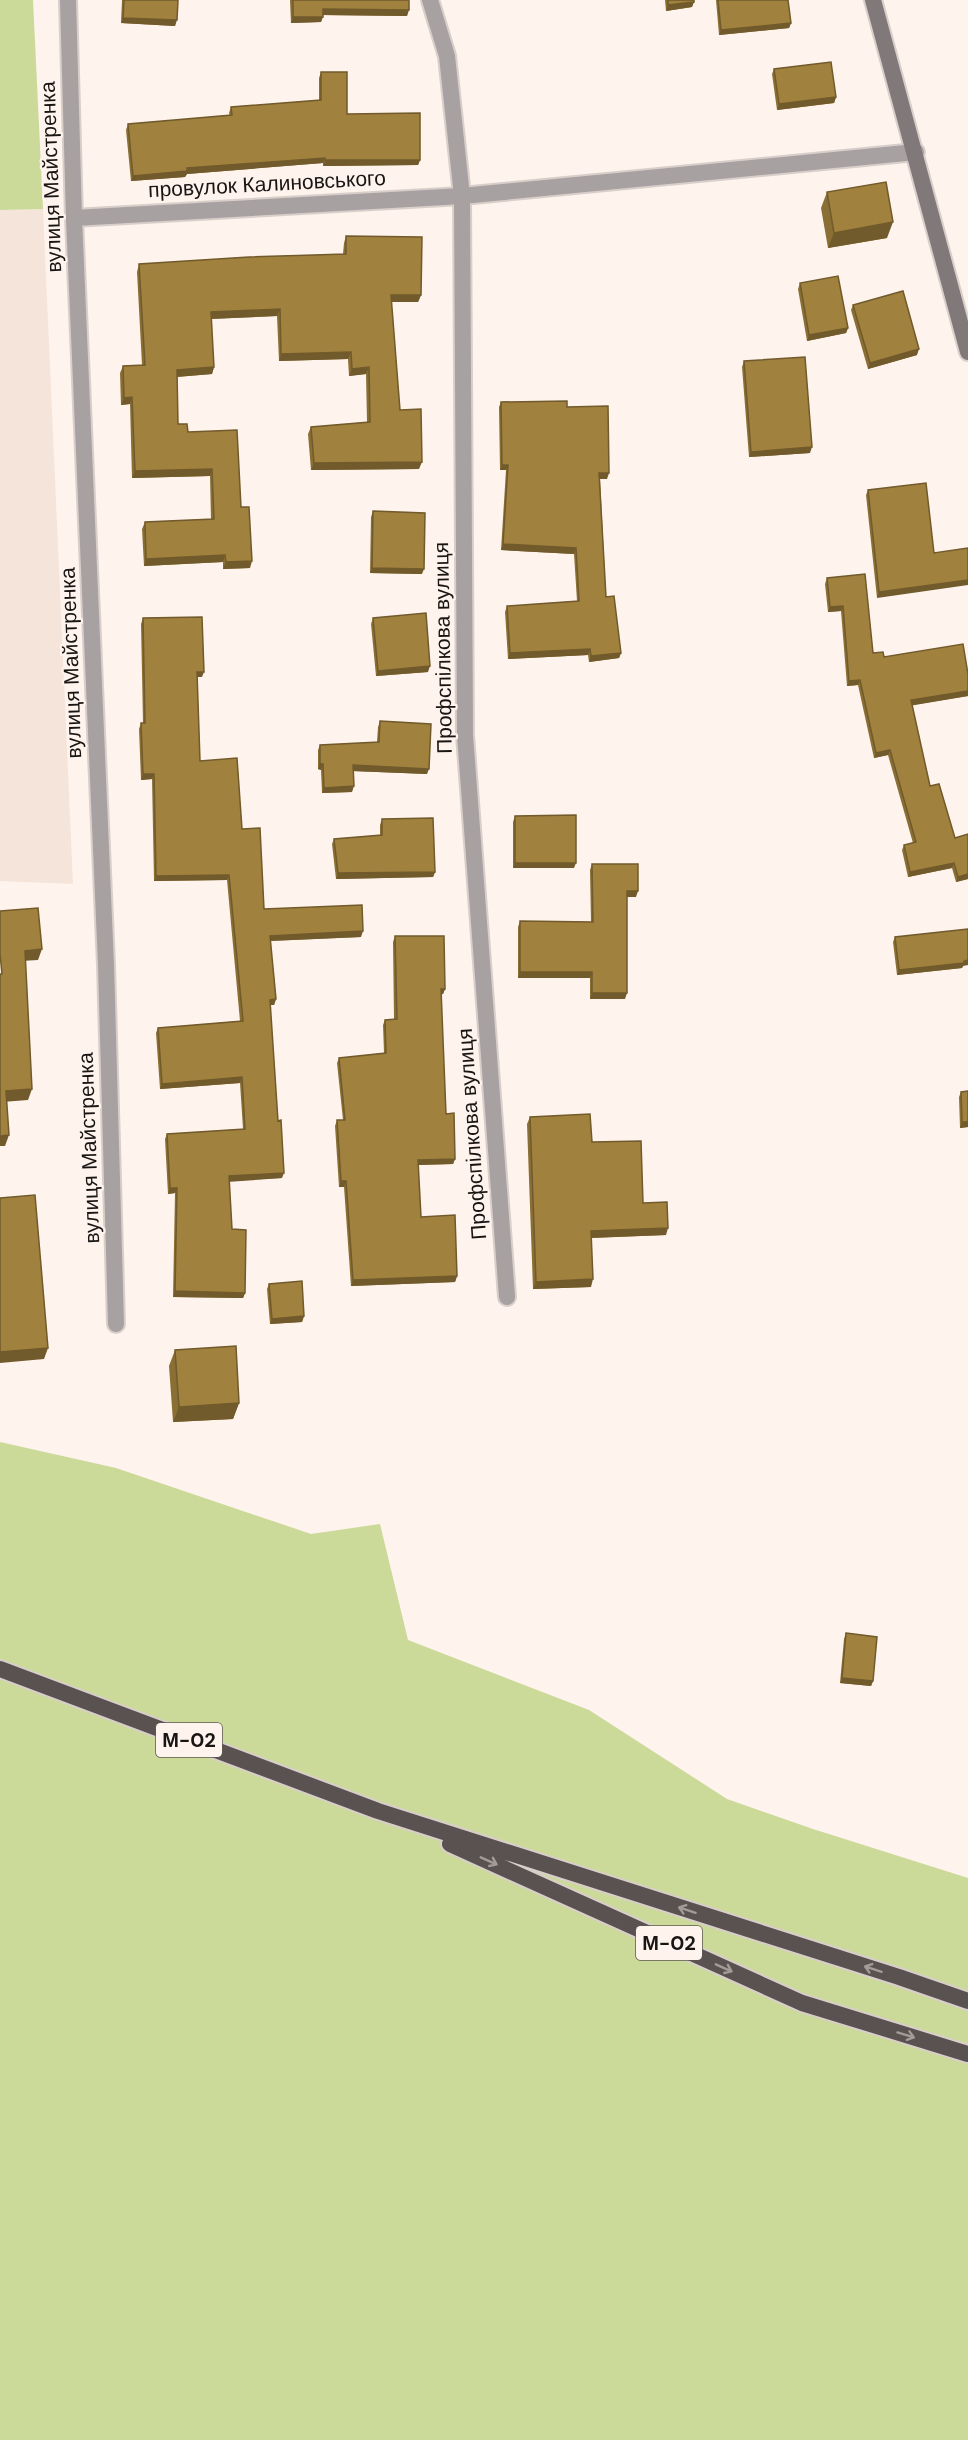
<svg xmlns="http://www.w3.org/2000/svg" width="968" height="2440" font-family="'DM Sans',sans-serif">
<rect width="100%" height="100%" fill="#fef3ed"/>
<!-- built -->
<path fill="#f5e4da" d="M 43,209 L 73,884 L 0,881 L 0,210 Z"/>
<!-- green -->
<path fill="#cbd999" d="M 0,0 L 33,0 L 43,209 L 0,210 Z
M 0,1442 L 116,1468 L 311,1534 L 380,1524 L 408,1640 L 589,1710 L 727,1799 L 813,1829 L 968,1878 L 968,2440 L 0,2440 Z"/>
<g fill="none" stroke-linecap="round" stroke-linejoin="round">
<!-- minor casing -->
<g stroke="#d9cfca" stroke-width="20">
<path id="minor" d="M 68,0 L 74,218 L 106,965 L 116,1324
M 430,0 L 447,56 L 462,196 L 465,735 L 507,1297
M 74,218 L 462,196 L 916,152"/>
</g>
<!-- secondary casing -->
<g stroke="#d9cfca" stroke-width="20">
<path id="secondary" d="M 873,0 L 968,352"/>
</g>
<!-- trunk casing -->
<g stroke="#d9cfca" stroke-width="20">
<path id="trunk" d="M 0,1669 L 378,1811 L 899,1977 L 968,2001
M 450,1844 L 802,2003 L 968,2054"/>
</g>
<!-- minor -->
<use href="#minor" stroke="#a7a1a1" stroke-width="16"/>
<!-- secondary -->
<use href="#secondary" stroke="#817979" stroke-width="16"/>
<!-- trunk -->
<use href="#trunk" stroke="#5a5151" stroke-width="16"/>
</g>
<!-- wall -->
<path fill="#8a6f35" d="M 122,0 L 178,0 L 175,26 L 121,23 Z
M 290,0 L 409,0 L 407,16 L 323,15 L 321,22 L 291,23 Z
M 665,0 L 694,0 L 692,7 L 666,11 Z
M 716,0 L 788,0 L 791,23 L 789,28 L 719,35 Z
M 774,69 L 836,97 L 834,103 L 777,110 L 772,74 Z
M 321,72 L 347,114 L 420,160 L 418,165 L 323,166 L 323,163 L 187,174 L 185,177 L 131,181 L 126,130 L 128,124 L 230,116 L 229,113 L 231,107 L 319,100 L 319,78 Z
M 827,192 L 887,238 L 828,248 L 821,208 Z
M 346,236 L 421,295 L 418,302 L 391,302 L 400,410 L 419,469 L 311,470 L 308,434 L 311,427 L 367,422 L 366,374 L 349,376 L 348,359 L 279,361 L 277,316 L 211,319 L 214,367 L 212,374 L 177,377 L 178,424 L 188,432 L 241,507 L 250,568 L 223,569 L 223,562 L 144,566 L 142,529 L 145,522 L 211,519 L 210,476 L 132,478 L 130,404 L 121,405 L 120,373 L 123,366 L 142,365 L 137,272 L 139,264 L 343,254 L 344,243 Z
M 800,283 L 848,328 L 846,333 L 807,341 L 798,289 Z
M 853,305 L 917,355 L 868,369 L 851,310 Z
M 744,361 L 810,453 L 749,457 L 742,367 Z
M 501,402 L 567,407 L 607,479 L 600,479 L 606,597 L 621,653 L 619,658 L 589,662 L 588,655 L 508,659 L 505,612 L 507,606 L 577,601 L 574,554 L 501,550 L 506,470 L 500,470 L 499,407 Z
M 868,490 L 934,553 L 877,598 L 866,495 Z
M 373,511 L 422,574 L 370,573 L 371,517 Z
M 827,578 L 873,653 L 884,657 L 968,674 L 968,696 L 912,705 L 930,786 L 955,838 L 968,834 L 968,879 L 956,882 L 952,868 L 908,877 L 902,850 L 904,845 L 913,843 L 888,755 L 874,758 L 858,685 L 847,686 L 841,611 L 828,612 L 825,584 Z
M 143,618 L 202,677 L 197,677 L 200,761 L 242,829 L 264,909 L 361,937 L 270,941 L 276,999 L 274,1005 L 270,1005 L 282,1178 L 229,1181 L 232,1229 L 245,1293 L 243,1298 L 173,1297 L 175,1193 L 168,1194 L 165,1139 L 167,1134 L 243,1129 L 240,1083 L 160,1089 L 156,1033 L 158,1028 L 240,1021 L 227,880 L 154,881 L 152,779 L 141,780 L 139,729 L 141,723 L 143,723 L 141,624 Z
M 373,618 L 428,672 L 376,676 L 371,624 Z
M 380,721 L 427,774 L 353,771 L 352,792 L 322,793 L 321,770 L 318,769 L 318,750 L 320,745 L 377,742 L 378,727 Z
M 515,816 L 574,868 L 513,868 L 513,822 Z
M 382,819 L 435,872 L 433,877 L 336,879 L 332,844 L 334,839 L 380,835 L 380,825 Z
M 592,864 L 636,897 L 627,897 L 625,999 L 590,999 L 590,978 L 518,978 L 518,927 L 520,921 L 591,922 L 590,870 Z
M 395,936 L 445,989 L 443,994 L 441,994 L 446,1114 L 455,1159 L 453,1164 L 418,1165 L 421,1217 L 457,1276 L 455,1282 L 351,1286 L 344,1187 L 339,1187 L 335,1126 L 337,1120 L 343,1120 L 337,1063 L 339,1058 L 384,1053 L 383,1025 L 385,1020 L 394,1019 L 393,942 Z
M 895,937 L 963,966 L 962,968 L 897,975 L 893,942 Z
M 968,1091 L 968,1127 L 960,1128 L 959,1097 L 961,1092 Z
M 530,1117 L 592,1142 L 643,1203 L 666,1235 L 591,1238 L 591,1287 L 533,1289 L 527,1124 Z
M 269,1284 L 304,1316 L 302,1322 L 270,1324 L 267,1289 Z
M 175,1350 L 239,1403 L 233,1419 L 173,1422 L 169,1366 Z
M 846,1633 L 873,1681 L 871,1686 L 840,1683 L 844,1639 Z"/>
<!-- shaded-wall -->
<path fill="#715a2b" d="M 694,2 L 692,7 L 666,11 L 668,5 Z
M 323,9 L 409,10 L 407,16 L 321,15 Z
M 293,17 L 323,17 L 321,22 L 291,23 Z
M 123,18 L 177,20 L 175,26 L 121,23 Z
M 791,23 L 789,28 L 719,35 L 721,30 Z
M 836,97 L 834,103 L 777,110 L 779,104 Z
M 325,158 L 323,163 L 187,174 L 185,177 L 131,181 L 133,176 L 187,168 Z
M 325,160 L 420,160 L 418,165 L 323,166 Z
M 893,222 L 887,238 L 828,248 L 834,233 Z
M 391,295 L 421,295 L 418,302 L 388,302 Z
M 280,309 L 277,316 L 208,319 L 211,312 Z
M 848,328 L 846,333 L 807,341 L 809,335 Z
M 919,349 L 917,355 L 868,369 L 870,363 Z
M 351,352 L 348,359 L 279,361 L 281,354 Z
M 214,367 L 212,374 L 175,377 L 177,370 Z
M 369,367 L 366,374 L 349,376 L 352,369 Z
M 132,397 L 130,404 L 121,405 L 124,398 Z
M 812,447 L 810,453 L 749,457 L 751,452 Z
M 422,462 L 419,469 L 311,470 L 314,463 Z
M 502,465 L 508,465 L 506,470 L 500,470 Z
M 212,469 L 210,476 L 132,478 L 135,471 Z
M 599,473 L 609,473 L 607,479 L 597,479 Z
M 503,544 L 576,548 L 574,554 L 501,550 Z
M 225,555 L 223,562 L 144,566 L 146,559 Z
M 252,561 L 250,568 L 223,569 L 226,562 Z
M 372,568 L 424,569 L 422,574 L 370,573 Z
M 968,580 L 968,585 L 877,598 L 879,592 Z
M 843,606 L 841,611 L 828,612 L 830,607 Z
M 590,649 L 588,655 L 508,659 L 510,653 Z
M 621,653 L 619,658 L 589,662 L 591,656 Z
M 430,666 L 428,672 L 376,676 L 378,671 Z
M 197,672 L 204,672 L 202,677 L 195,677 Z
M 860,680 L 858,685 L 847,686 L 849,681 Z
M 968,691 L 968,696 L 909,706 L 911,700 Z
M 890,750 L 888,755 L 874,758 L 876,753 Z
M 320,764 L 323,764 L 321,770 L 318,769 Z
M 353,765 L 429,769 L 427,774 L 351,771 Z
M 143,774 L 154,774 L 152,779 L 141,780 Z
M 354,786 L 352,792 L 322,793 L 324,788 Z
M 515,863 L 576,863 L 574,868 L 513,868 Z
M 954,863 L 952,868 L 908,877 L 910,872 Z
M 435,872 L 433,877 L 336,879 L 338,873 Z
M 968,874 L 968,879 L 956,882 L 958,877 Z
M 229,875 L 227,880 L 154,881 L 156,876 Z
M 627,891 L 638,891 L 636,897 L 625,897 Z
M 363,931 L 361,937 L 268,941 L 270,936 Z
M 42,949 L 38,960 L 21,961 L 25,951 Z
M 968,960 L 968,965 L 963,966 L 962,968 L 897,975 L 899,970 Z
M 520,972 L 592,972 L 590,978 L 518,978 Z
M 441,989 L 445,989 L 443,994 L 439,995 Z
M 592,993 L 627,993 L 625,999 L 590,999 Z
M 276,999 L 274,1005 L 268,1005 L 270,1000 Z
M 242,1077 L 240,1083 L 160,1089 L 162,1084 Z
M 32,1089 L 28,1100 L 2,1102 L 6,1091 Z
M 962,1122 L 968,1122 L 968,1127 L 960,1128 Z
M 9,1135 L 5,1146 L 0,1146 L 0,1136 Z
M 455,1159 L 453,1164 L 416,1165 L 418,1160 Z
M 284,1173 L 282,1178 L 227,1182 L 229,1176 Z
M 341,1181 L 346,1181 L 344,1187 L 339,1187 Z
M 170,1188 L 177,1188 L 175,1193 L 168,1194 Z
M 668,1228 L 666,1235 L 588,1238 L 591,1231 Z
M 457,1276 L 455,1282 L 351,1286 L 353,1280 Z
M 593,1279 L 591,1287 L 533,1289 L 536,1282 Z
M 175,1291 L 245,1293 L 243,1298 L 173,1297 Z
M 304,1316 L 302,1322 L 270,1324 L 272,1319 Z
M 48,1348 L 44,1359 L 0,1363 L 0,1352 Z
M 239,1403 L 233,1419 L 173,1422 L 179,1407 Z
M 842,1678 L 873,1681 L 871,1686 L 840,1683 Z"/>
<!-- building -->
<path fill="#a1813e" stroke="#715a2b" stroke-width="1.5" d="M 124,0 L 178,0 L 177,20 L 123,18 Z
M 293,0 L 409,0 L 409,10 L 323,9 L 323,17 L 293,17 Z
M 668,0 L 694,0 L 694,2 L 668,5 Z
M 718,0 L 788,0 L 791,23 L 721,30 Z
M 831,62 L 836,97 L 779,104 L 774,69 Z
M 321,72 L 347,72 L 347,114 L 420,113 L 420,160 L 325,160 L 325,158 L 187,168 L 187,171 L 133,176 L 128,124 L 232,115 L 231,107 L 321,100 Z
M 886,182 L 893,222 L 834,233 L 827,192 Z
M 346,236 L 422,237 L 421,295 L 391,295 L 400,410 L 421,409 L 422,462 L 314,463 L 311,427 L 370,422 L 369,367 L 352,369 L 351,352 L 281,354 L 280,309 L 211,312 L 214,367 L 177,370 L 178,424 L 187,424 L 188,432 L 237,430 L 241,507 L 249,507 L 252,561 L 226,562 L 225,555 L 146,559 L 145,522 L 214,519 L 212,469 L 135,471 L 132,397 L 124,398 L 123,366 L 145,365 L 139,264 L 249,257 L 346,254 Z
M 838,276 L 848,328 L 809,335 L 800,283 Z
M 903,291 L 919,349 L 870,363 L 853,305 Z
M 805,357 L 812,447 L 751,452 L 744,361 Z
M 567,401 L 567,407 L 608,406 L 609,473 L 599,473 L 606,597 L 614,596 L 621,653 L 591,656 L 590,649 L 510,653 L 507,606 L 579,601 L 576,548 L 503,544 L 508,465 L 502,465 L 501,402 Z
M 926,483 L 934,553 L 968,548 L 968,580 L 879,592 L 868,490 Z
M 373,511 L 425,513 L 424,569 L 372,568 Z
M 865,574 L 873,653 L 883,652 L 884,657 L 963,644 L 968,674 L 968,691 L 911,700 L 930,786 L 939,784 L 955,838 L 968,834 L 968,874 L 958,877 L 954,863 L 910,872 L 904,845 L 916,842 L 890,750 L 876,753 L 860,680 L 849,681 L 843,606 L 830,607 L 827,578 Z
M 426,613 L 430,666 L 378,671 L 373,618 Z
M 202,617 L 204,672 L 197,672 L 200,761 L 237,758 L 242,829 L 260,828 L 264,909 L 362,905 L 363,931 L 270,936 L 276,999 L 270,1000 L 278,1121 L 281,1120 L 284,1173 L 229,1176 L 232,1229 L 246,1230 L 245,1293 L 175,1291 L 177,1188 L 170,1188 L 167,1134 L 245,1129 L 242,1077 L 162,1084 L 158,1028 L 243,1021 L 229,875 L 156,876 L 154,774 L 143,774 L 141,723 L 145,723 L 143,618 Z
M 380,721 L 431,724 L 429,769 L 353,765 L 354,786 L 324,788 L 323,764 L 320,764 L 320,745 L 379,742 Z
M 576,815 L 576,863 L 515,863 L 515,816 Z
M 433,818 L 435,872 L 338,873 L 334,839 L 382,835 L 382,819 Z
M 592,864 L 638,864 L 638,891 L 627,891 L 627,993 L 592,993 L 592,972 L 520,972 L 520,921 L 593,922 Z
M 38,908 L 42,949 L 25,951 L 32,1089 L 6,1091 L 9,1135 L 0,1136 L 0,974 L 2,974 L 0,954 L 0,911 Z
M 968,929 L 968,960 L 964,961 L 964,963 L 899,970 L 895,937 Z
M 395,936 L 444,936 L 445,989 L 441,989 L 446,1114 L 454,1113 L 455,1159 L 418,1160 L 421,1217 L 455,1215 L 457,1276 L 353,1280 L 346,1181 L 341,1181 L 337,1120 L 345,1120 L 339,1058 L 386,1053 L 385,1020 L 397,1019 Z
M 968,1091 L 968,1122 L 962,1122 L 961,1092 Z
M 590,1114 L 592,1142 L 641,1141 L 643,1203 L 667,1202 L 668,1228 L 591,1231 L 593,1279 L 536,1282 L 530,1117 Z
M 35,1195 L 48,1348 L 0,1352 L 0,1198 Z
M 302,1281 L 304,1316 L 272,1319 L 269,1284 Z
M 236,1346 L 239,1403 L 179,1407 L 175,1350 Z
M 846,1633 L 877,1637 L 873,1681 L 842,1678 Z"/>
<!-- one-way arrows -->
<defs><path id="oneway-shaft" d="M-6 0H5M1.5-3L5.5 0L1.5 3" fill="none" stroke-width="1.6" stroke-linecap="round" stroke-linejoin="round" transform="scale(1.5)"/></defs>
<g stroke="#a49a97">
<use href="#oneway-shaft" transform="translate(489 1861) rotate(24)"/>
<use href="#oneway-shaft" transform="translate(687 1910) rotate(-162)"/>
<use href="#oneway-shaft" transform="translate(724 1968) rotate(24)"/>
<use href="#oneway-shaft" transform="translate(873 1969) rotate(-162)"/>
<use href="#oneway-shaft" transform="translate(906 2035) rotate(17)"/>
</g>
<g text-anchor="middle" stroke-width="4.5" stroke-linejoin="round" paint-order="stroke">
<!-- shield labels -->
<g fill="#fef3ed" stroke="#5d5854" stroke-width="1.5">
<rect x="156" y="1723" width="66" height="34" rx="4.5"/>
<rect x="636" y="1926" width="66" height="34" rx="4.5"/>
</g>
<g font-size="20" font-weight="bold" fill="#181513">
<text x="189" y="1747">М-02</text>
<text x="669" y="1950">М-02</text>
</g>
<!-- street labels -->
<g font-size="21" fill="#181513" stroke="#fef3ed">
<text transform="translate(51 177) rotate(-92)" y="7">вулиця Майстренка</text>
<text transform="translate(267 184) rotate(-3)" y="7">провулок Калиновського</text>
<text transform="translate(443 648) rotate(-91)" y="7">Профспілкова вулиця</text>
<text transform="translate(71 663) rotate(-92)" y="7">вулиця Майстренка</text>
<text transform="translate(472 1134) rotate(-94)" y="7">Профспілкова вулиця</text>
<text transform="translate(89 1148) rotate(-92)" y="7">вулиця Майстренка</text>
</g>
</g>
</svg>
